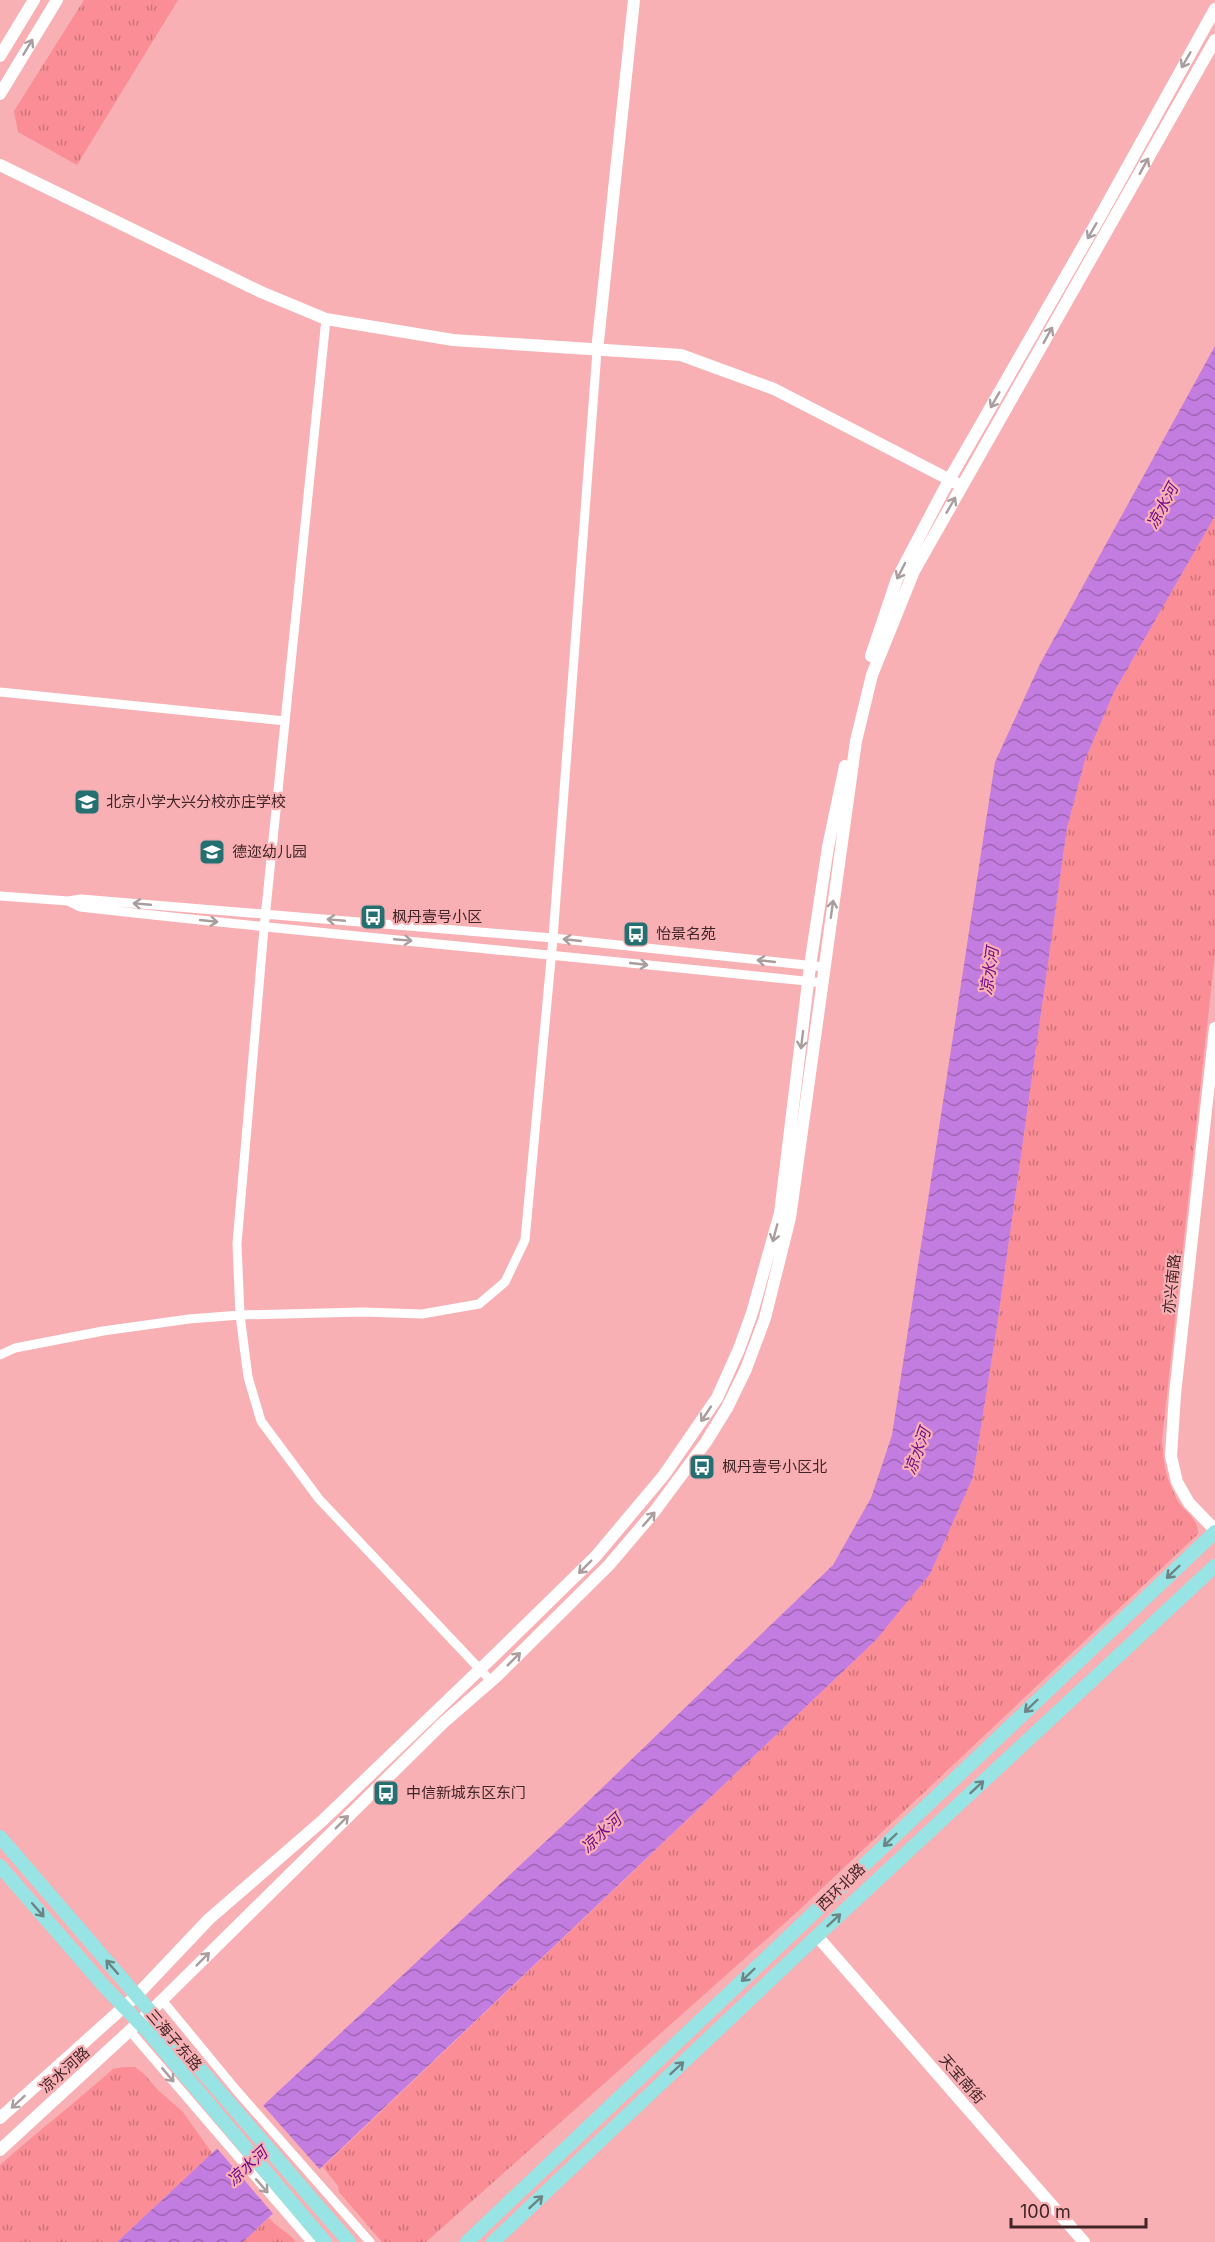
<svg xmlns="http://www.w3.org/2000/svg" width="1215" height="2242" font-family="Inter,'Noto Sans SC',sans-serif">
<defs>
<pattern id="park-tufts" width="24" height="20" patternUnits="userSpaceOnUse" patternTransform="scale(1.5)"><rect width="24" height="20" fill="#fa8d95"/><path d="M3 7l-1-3M5 7V3M7 7l1-3M15 17l-1-3M17 17v-4M19 17l1-3" fill="none" stroke="#cc737a"/></pattern>
<pattern id="water-waves" width="16" height="10" patternUnits="userSpaceOnUse" patternTransform="scale(1.5)"><rect width="16" height="10" fill="#c37cdf"/><path d="M0 5q4-4 8 0t8 0" fill="none" stroke="#a065b5"/></pattern>
</defs>
<rect width="100%" height="100%" fill="#f8b0b4"/>
<!-- park -->
<path fill="url(#park-tufts)" d="M 84,0 L 178,0 L 77,165 L 18,132 L 14,111 Z
M 1215,516 L 1215,953 L 1162,1440 C 1163,1455 1164,1471 1171,1486 C 1173,1492 1176,1498 1179,1503 C 1187,1513 1199,1520 1198,1534 L 797,1912 L 426,2242 L 382,2242 L 339,2192 L 338,2186 L 323,2167 L 876,1640 L 930,1574 L 973,1477 L 997,1326 L 1067,828 L 1085,760 L 1114,692 Z
M 124,2067 L 135,2067 L 144,2074 L 158,2090 L 183,2112 L 212,2153 L 117,2242 L 0,2242 L 0,2165 C 37,2132 76,2102 113,2069 Z
M 269,2218 C 277,2227 288,2232 296,2242 L 243,2242 Z"/>
<!-- water -->
<path fill="url(#water-waves)" d="M 1215,346 L 1215,516 L 1114,692 L 1085,760 L 1067,828 L 997,1326 L 973,1477 L 930,1574 L 876,1640 L 243,2242 L 117,2242 L 576,1813 L 833,1565 L 871,1498 L 892,1435 L 995,762 L 1040,664 Z"/>
<!-- pier -->
<path fill="#f8b0b4" d="M 261,2103 L 322,2172 L 275,2216 L 215,2146 Z"/>
<g fill="none" stroke-linecap="round" stroke-linejoin="round">
<!-- street -->
<path stroke="#fff" stroke-width="9" d="M 326,319 L 264,928 L 237,1244 L 240,1315 L 248,1377 L 261,1421 L 319,1499 L 491,1681
M 0,692 L 285,721
M 0,896 L 68,901 L 81,899 L 553,938 L 824,967
M 68,901 L 80,907 C 327,935 575,956 823,983
M 0,1355 L 15,1348 L 103,1331 L 189,1319 L 240,1315 L 363,1312 L 422,1314 L 479,1304 L 505,1282 L 525,1240 L 553,938 L 597,351
M 162,2000 L 237,2091 L 370,2242
M 130,2031 L 311,2242"/>
<!-- secondary -->
<path stroke="#fff" stroke-width="12" d="M 0,56 L 34,0
M 0,94 L 57,0
M 0,165 L 261,292 L 326,319 L 453,340 L 681,355 L 774,389 L 956,483
M 597,351 L 634,0
M 871,656 L 897,579 L 949,480 L 1102,213 L 1215,9
M 1215,1028 L 1175,1394 L 1171,1456 L 1177,1482 L 1189,1503 L 1215,1530
M 817,1936 L 1084,2242
M 0,2118 L 136,1996 L 209,1919 L 322,1821 L 499,1651 L 596,1556 L 664,1475 L 717,1398 L 739,1349 L 752,1313 L 780,1213 L 810,966 L 828,847 L 845,766
M 0,2150 L 151,2011 L 443,1723 L 497,1676 L 609,1565 L 654,1512 L 706,1442 L 727,1408 L 746,1369 L 765,1318 L 790,1218 L 856,741 L 872,675 L 914,571 L 1215,40"/>
<!-- primary -->
<path stroke="#98e3e3" stroke-width="14" d="M 0,1837 L 349,2242
M 0,1866 L 103,1985 L 150,2034 L 325,2242
M 467,2242 L 1215,1532
M 493,2242 L 817,1936 L 1215,1566"/>
</g>
<!-- one-way arrows -->
<defs><path id="oneway-shaft" d="M-6 0H5M1.5-3L5.5 0L1.5 3" fill="none" stroke-width="1.6" stroke-linecap="round" stroke-linejoin="round" transform="scale(1.5)"/></defs>
<g stroke="#a99d9e">
<use href="#oneway-shaft" transform="translate(28 47) rotate(-59)"/>
<use href="#oneway-shaft" transform="translate(1186 60) rotate(120)"/>
<use href="#oneway-shaft" transform="translate(1144 166) rotate(-61)"/>
<use href="#oneway-shaft" transform="translate(1092 231) rotate(120)"/>
<use href="#oneway-shaft" transform="translate(1048 335) rotate(-61)"/>
<use href="#oneway-shaft" transform="translate(995 400) rotate(120)"/>
<use href="#oneway-shaft" transform="translate(951 505) rotate(-60)"/>
<use href="#oneway-shaft" transform="translate(901 571) rotate(117)"/>
<use href="#oneway-shaft" transform="translate(142 904) rotate(-175)"/>
<use href="#oneway-shaft" transform="translate(832 909) rotate(-82)"/>
<use href="#oneway-shaft" transform="translate(336 920) rotate(-175)"/>
<use href="#oneway-shaft" transform="translate(209 921) rotate(6)"/>
<use href="#oneway-shaft" transform="translate(403 940) rotate(5)"/>
<use href="#oneway-shaft" transform="translate(572 940) rotate(-174)"/>
<use href="#oneway-shaft" transform="translate(766 961) rotate(-174)"/>
<use href="#oneway-shaft" transform="translate(639 964) rotate(6)"/>
<use href="#oneway-shaft" transform="translate(802 1040) rotate(97)"/>
<use href="#oneway-shaft" transform="translate(775 1233) rotate(105)"/>
<use href="#oneway-shaft" transform="translate(706 1414) rotate(124)"/>
<use href="#oneway-shaft" transform="translate(649 1519) rotate(-49)"/>
<use href="#oneway-shaft" transform="translate(585 1567) rotate(135)"/>
<use href="#oneway-shaft" transform="translate(514 1659) rotate(-45)"/>
<use href="#oneway-shaft" transform="translate(342 1822) rotate(-45)"/>
<use href="#oneway-shaft" transform="translate(203 1959) rotate(-45)"/>
<use href="#oneway-shaft" transform="translate(168 2075) rotate(50)"/>
<use href="#oneway-shaft" transform="translate(18 2102) rotate(138)"/>
<use href="#oneway-shaft" transform="translate(262 2186) rotate(49)"/>
</g>
<g stroke="#6c8485">
<use href="#oneway-shaft" transform="translate(1173 1572) rotate(136)"/>
<use href="#oneway-shaft" transform="translate(1031 1706) rotate(136)"/>
<use href="#oneway-shaft" transform="translate(977 1787) rotate(-43)"/>
<use href="#oneway-shaft" transform="translate(890 1840) rotate(136)"/>
<use href="#oneway-shaft" transform="translate(38 1910) rotate(49)"/>
<use href="#oneway-shaft" transform="translate(834 1920) rotate(-43)"/>
<use href="#oneway-shaft" transform="translate(112 1967) rotate(-131)"/>
<use href="#oneway-shaft" transform="translate(748 1975) rotate(136)"/>
<use href="#oneway-shaft" transform="translate(677 2068) rotate(-43)"/>
<use href="#oneway-shaft" transform="translate(536 2202) rotate(-43)"/>
</g>
<!-- icons -->
<defs>
<g id="school-square" transform="scale(1.35)"><rect x="-9" y="-9" width="18" height="18" rx="4" fill="#246f70" stroke="#f8b0b4"/><path d="M0-5L7-2L0 1L-7-2ZM-4 1L0 2.5L4 1V4Q0 6-4 4Z" fill="#fff"/></g>
<g id="bus-square" transform="scale(1.35)"><rect x="-9" y="-9" width="18" height="18" rx="4" fill="#246f70" stroke="#f8b0b4"/><path d="M-5-6H5V4H4V6H2V4H-2V6H-4V4H-5ZM-3.5-4V0h7V-4ZM-3.5 1.2v1.5H-2V1.2ZM2 1.2v1.5H3.5V1.2Z" fill="#fff"/></g>
</defs>
<g fill-rule="evenodd">
<use href="#school-square" x="87" y="802"/>
<use href="#school-square" x="212" y="852"/>
<use href="#bus-square" x="373" y="917"/>
<use href="#bus-square" x="636" y="934"/>
<use href="#bus-square" x="702" y="1467"/>
<use href="#bus-square" x="386" y="1793"/>
</g>
<g text-anchor="middle" stroke-width="4.5" stroke-linejoin="round" paint-order="stroke">
<!-- poi labels -->
<g font-size="15" fill="#402527" stroke="#f8b0b4" text-anchor="start">
<text x="106" y="807">北京小学大兴分校亦庄学校</text>
<text x="232" y="857">德迩幼儿园</text>
<text x="392" y="922">枫丹壹号小区</text>
<text x="656" y="939">怡景名苑</text>
<text x="722" y="1472">枫丹壹号小区北</text>
<text x="406" y="1798">中信新城东区东门</text>
</g>
<!-- street labels -->
<g font-size="15" fill="#402527" stroke="#f8b0b4">
<text transform="translate(1172 1284) rotate(-84)" y="5">亦兴南路</text>
<text transform="translate(841 1887) rotate(-44)" y="5">西环北路</text>
<text transform="translate(174 2040) rotate(49)" y="5">三海子东路</text>
<text transform="translate(65 2070) rotate(-42)" y="5">凉水河路</text>
<text transform="translate(962 2079) rotate(49)" y="5">天宝南街</text>
</g>
<!-- water labels -->
<g font-size="16" font-style="italic" fill="#6e0c8a" stroke="#f8b0b4">
<text transform="translate(1162 506) rotate(-62)" y="6">凉水河</text>
<text transform="translate(989 971) rotate(-82)" y="6">凉水河</text>
<text transform="translate(917 1451) rotate(-70)" y="6">凉水河</text>
<text transform="translate(601 1833) rotate(-43)" y="6">凉水河</text>
<text transform="translate(247 2166) rotate(-43)" y="6">凉水河</text>
</g>
</g>
<!-- scale -->
<path d="M1011 2218v9h135v-9" fill="none" stroke="#402527" stroke-width="3"/>
<text x="1020" y="2218" font-size="18" fill="#402527" stroke="#f8b0b4" stroke-width="4.5" paint-order="stroke">100 m</text>
</svg>
